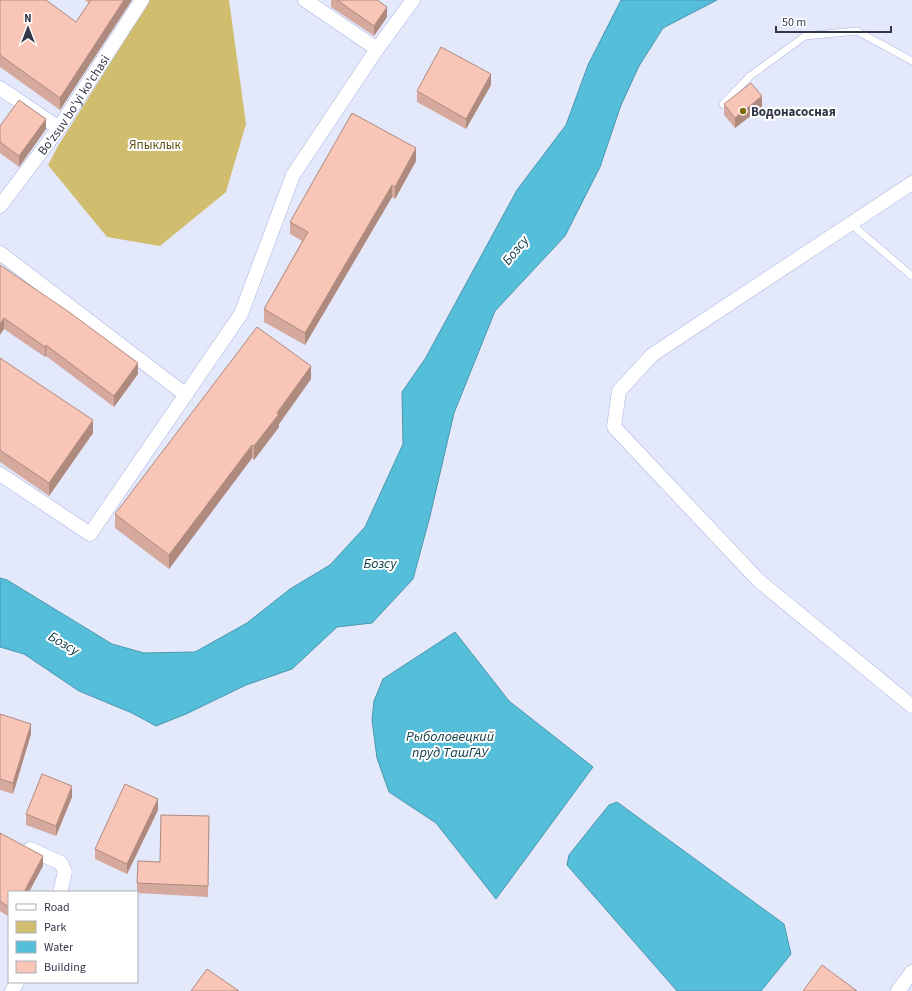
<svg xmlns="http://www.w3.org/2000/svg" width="912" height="991" font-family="'Source Sans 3',sans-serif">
<rect width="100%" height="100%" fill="#e4e8fb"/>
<!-- green -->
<path fill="#d0bd6e" d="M 150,0 L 229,0 L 246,124 L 226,192 L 160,246 L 107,237 L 48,165 L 58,146 Z"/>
<!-- water -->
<path fill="#55bfd9" stroke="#4b96ae" d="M 621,0 L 717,0 L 663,28 L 639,66 L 621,105 L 600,167 L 565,236 L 495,311 L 454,413 L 430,516 L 413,579 L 372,623 L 337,627 L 292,669 L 246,685 L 186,714 L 156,726 L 132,713 L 79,691 L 24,654 L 0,647 L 0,578 L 7,580 L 112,644 L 144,653 L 195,652 L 247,623 L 290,589 L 330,565 L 365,527 L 403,444 L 402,392 L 425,359 L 517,190 L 566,125 L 588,65 Z
M 455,632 L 509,701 L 593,767 L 496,899 L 436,823 L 389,792 L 377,758 L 372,720 L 374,701 L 383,679 Z
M 617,802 L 784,924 L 791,954 L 761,991 L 677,991 L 567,865 L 569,855 L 609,805 Z"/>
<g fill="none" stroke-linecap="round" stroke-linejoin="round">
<!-- service casing -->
<g stroke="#aab3e1" stroke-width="8">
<path id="service" d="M 723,104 L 750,76 L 805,36 L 857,31 L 912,61
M 851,224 L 912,276"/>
</g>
<!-- minor casing -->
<g stroke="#aab3e1" stroke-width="15">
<g id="minor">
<path d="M 305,0 L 377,49"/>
<path d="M 0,88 L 59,128"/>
<path d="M 912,183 L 652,355 L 619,391 L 614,427 L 759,581 L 912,706"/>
<path id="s1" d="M 0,206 L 59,128 L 142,0"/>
<path d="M 0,253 L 186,395"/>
<path d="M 0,474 L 90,534 L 241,314 L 293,175 L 377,49 L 413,0"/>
<path d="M 30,849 L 61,863 L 65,872 L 60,892"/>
<path d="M 12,991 L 17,982"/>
<path d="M 898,991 L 912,972"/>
</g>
</g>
<!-- service -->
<use href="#service" stroke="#fff" stroke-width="7"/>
<!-- minor -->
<use href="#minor" stroke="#fff" stroke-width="14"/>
</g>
<!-- wall -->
<path fill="#d5a99d" d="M 0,0 L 76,22 L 89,3 L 85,0 L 132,0 L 60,110 L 0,67 Z
M 331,0 L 377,0 L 387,17 L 374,36 L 331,7 Z
M 491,85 L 466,129 L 417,102 L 417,91 Z
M 724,104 L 762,107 L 735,128 L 724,115 Z
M 0,126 L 46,129 L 19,167 L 0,153 Z
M 416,161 L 395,199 L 392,197 L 305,345 L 264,322 L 264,309 L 302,241 L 290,234 L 290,222 Z
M 0,265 L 138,374 L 114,407 L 46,356 L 45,357 L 4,329 Z
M 0,358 L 93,433 L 49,496 L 0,462 Z
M 311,379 L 279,424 L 279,427 L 254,460 L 252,458 L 169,569 L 115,528 L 115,514 Z
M 0,714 L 31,734 L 13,794 L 0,790 Z
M 72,797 L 56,836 L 26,825 L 26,814 Z
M 158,810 L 127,874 L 95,859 L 95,849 Z
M 209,816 L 208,897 L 137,893 L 137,883 L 160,862 Z
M 0,833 L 43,866 L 9,892 L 9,917 L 0,911 Z"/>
<!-- shaded-wall -->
<path fill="#ae8a7f" d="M 124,0 L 132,0 L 60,110 L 60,98 Z
M 387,7 L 387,17 L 374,36 L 374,26 Z
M 491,74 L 491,85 L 466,129 L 466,119 Z
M 762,96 L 762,107 L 735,128 L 735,118 Z
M 46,119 L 46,129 L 19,167 L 19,156 Z
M 416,148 L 416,161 L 395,199 L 395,187 Z
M 392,185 L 392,197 L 305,345 L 305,333 Z
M 4,318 L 4,329 L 0,335 L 0,325 Z
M 46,345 L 46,356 L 45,357 L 45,347 Z
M 138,363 L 138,374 L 114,407 L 114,396 Z
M 311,366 L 311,379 L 279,424 L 279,427 L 254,460 L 254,446 L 277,413 Z
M 93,420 L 93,433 L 49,496 L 49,483 Z
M 252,445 L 252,458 L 169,569 L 169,555 Z
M 31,724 L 31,734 L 13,794 L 13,783 Z
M 72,786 L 72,797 L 56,836 L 56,826 Z
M 158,799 L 158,810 L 127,874 L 127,864 Z
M 43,856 L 43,866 L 29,892 L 24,892 Z"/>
<!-- building -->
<path fill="#f8c5b6" stroke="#ae8a7f" d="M 0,0 L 46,0 L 76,22 L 91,0 L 124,0 L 60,98 L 0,55 Z
M 337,0 L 377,0 L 387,7 L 374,26 Z
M 441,47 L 491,74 L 466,119 L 417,91 Z
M 751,83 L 762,96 L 735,118 L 724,104 Z
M 19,100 L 46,119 L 19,156 L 0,142 L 0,126 Z
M 352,113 L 416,148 L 395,187 L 392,185 L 305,333 L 264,309 L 308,232 L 290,222 Z
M 0,265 L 69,312 L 138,363 L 114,396 L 46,345 L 45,347 L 4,318 L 0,325 Z
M 257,327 L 311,366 L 277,413 L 279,414 L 254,446 L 252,445 L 169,555 L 115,514 Z
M 0,358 L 93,420 L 49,483 L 0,450 Z
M 0,714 L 31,724 L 13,783 L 0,779 Z
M 42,774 L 72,786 L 56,826 L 26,814 Z
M 125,784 L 158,799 L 127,864 L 95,849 Z
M 161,815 L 209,816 L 208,886 L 137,883 L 138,861 L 160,862 Z
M 0,833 L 43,856 L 24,892 L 9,892 L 9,907 L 0,901 Z
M 822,965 L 857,991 L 803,991 Z
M 207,969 L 239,991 L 191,991 Z"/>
<!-- markers -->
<circle fill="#7f6b04" stroke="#fff" stroke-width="1.5" cx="743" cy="111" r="4"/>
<g text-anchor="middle" stroke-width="4" stroke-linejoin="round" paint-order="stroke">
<!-- street labels -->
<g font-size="13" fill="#333649" stroke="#fff">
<text dy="5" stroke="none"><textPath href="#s1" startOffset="125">Bo'zsuv bo'yi ko'chasi</textPath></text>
</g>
<!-- poi labels -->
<g font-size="13" font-weight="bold" fill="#333649" stroke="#fff" text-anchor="start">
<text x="751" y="116">Водонасосная</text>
</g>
<!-- park labels -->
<g font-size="13" fill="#625417" stroke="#fff">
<text x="155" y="149">Япыклык</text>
</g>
<!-- water labels -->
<g font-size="14" font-style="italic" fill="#10404b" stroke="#fff">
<text transform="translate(515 250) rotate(-51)" y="5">Бозсу</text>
<text x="380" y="568">Бозсу</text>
<text transform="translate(64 643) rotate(30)" y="5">Бозсу</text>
<text x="450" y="741">Рыболовецкий<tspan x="450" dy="16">пруд ТашГАУ</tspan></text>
</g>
</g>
<!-- legend -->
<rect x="8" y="891" width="130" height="92" fill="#ffffff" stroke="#adafb6"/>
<rect x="16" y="904" width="20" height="6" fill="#ffffff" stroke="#adafb6"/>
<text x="44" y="911" font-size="12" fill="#333649">Road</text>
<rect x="16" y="921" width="20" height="12" fill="#d0bd6e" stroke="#adafb6"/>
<text x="44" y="931" font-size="12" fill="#333649">Park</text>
<rect x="16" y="941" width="20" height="12" fill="#55bfd9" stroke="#adafb6"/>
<text x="44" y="951" font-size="12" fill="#333649">Water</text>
<rect x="16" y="961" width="20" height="12" fill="#f8c5b6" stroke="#adafb6"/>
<text x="44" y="971" font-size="12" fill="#333649">Building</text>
<!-- north arrow -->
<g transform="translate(28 28)" stroke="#ffffff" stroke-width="3" paint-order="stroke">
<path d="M0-3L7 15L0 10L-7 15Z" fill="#333649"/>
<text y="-6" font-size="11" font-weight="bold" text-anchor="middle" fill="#333649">N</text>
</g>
<!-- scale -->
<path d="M776 26v6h115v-6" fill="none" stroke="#333649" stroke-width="2"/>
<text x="782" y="26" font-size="12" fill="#333649" stroke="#ffffff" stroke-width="3" paint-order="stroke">50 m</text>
</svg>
